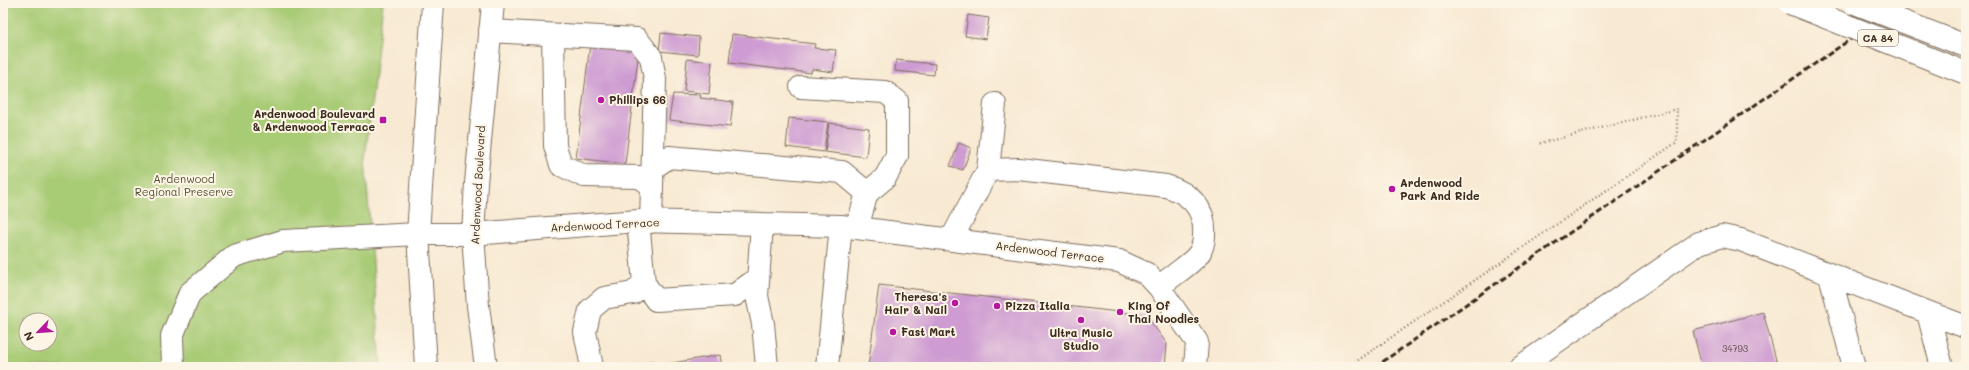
<svg xmlns="http://www.w3.org/2000/svg" width="1969" height="370" font-family="Mali,sans-serif">
<rect width="100%" height="100%" fill="#fcf5e5"/>
<filter id="ink" filterUnits="userSpaceOnUse"><feTurbulence type="fractalNoise" baseFrequency=".025" numOctaves="2"/><feDisplacementMap in="SourceGraphic" scale="8" xChannelSelector="R" yChannelSelector="G"/><feConvolveMatrix kernelMatrix="1 2 1 2 8 2 1 2 1" color-interpolation-filters="sRGB"/></filter>
<filter id="wash" filterUnits="userSpaceOnUse"><feTurbulence type="fractalNoise" baseFrequency=".012" numOctaves="4" result="noise"/><feDisplacementMap in="SourceGraphic" scale="16" xChannelSelector="R" yChannelSelector="G"/><feGaussianBlur stdDeviation="0.9" result="paint"/><feColorMatrix in="noise" values="0 0 0 0 0 0 0 0 0 0 0 0 0 0 0 0 0 1.4 0 .05"/><feComposite in="paint" operator="in"/></filter>
<g filter="url(#wash)">
<rect width="100%" height="100%" fill="#f8e9d2"/>
<!-- green -->
<path fill="#a8cb75" stroke="#727a4a" fill-rule="evenodd" d="M 3,3 L 383,3 L 365,159 L 381,367 L 3,367 ZM 26,320 L 50,320 L 50,344 L 26,344 Z"/>
<g id="blocks">
<!-- building -->
<path fill="#ce9bd2" d="M 968,15 L 989,18 L 986,39 L 965,36 Z
M 661,33 L 699,37 L 698,55 L 659,51 Z
M 732,34 L 815,44 L 814,48 L 836,50 L 833,72 L 812,69 L 811,73 L 729,63 Z
M 590,44 L 639,50 L 625,164 L 576,158 Z
M 687,59 L 712,62 L 709,94 L 684,91 Z
M 896,60 L 935,64 L 934,75 L 895,71 Z
M 673,94 L 701,95 L 700,98 L 733,102 L 730,127 L 669,120 Z
M 789,118 L 828,122 L 824,152 L 786,147 Z
M 829,123 L 869,128 L 866,157 L 825,152 Z
M 959,143 L 971,148 L 963,170 L 950,166 Z
M 879,285 L 1146,315 L 1167,344 L 1165,367 L 868,367 Z
M 1763,312 L 1778,367 L 1702,367 L 1693,331 Z
M 720,355 L 722,367 L 636,367 L 636,365 L 654,361 L 654,366 Z"/>
</g>
</g>
<g filter="url(#ink)">
<use href="#blocks" fill-opacity="0" stroke="#7d6d5d" stroke-width="1"/>
<g fill="none" stroke-linecap="round" stroke-linejoin="round">
<!-- minor casing -->
<g stroke="#7d6d5d" stroke-width="24">
<path id="minor" d="M 490,31 L 637,39 L 651,57 L 655,79 L 651,222
M 553,35 L 555,146 L 561,165 L 584,176 L 640,177 L 652,186
M 801,87 L 885,92 L 897,101 L 897,156 L 885,178 L 867,193 L 857,228
M 653,168 L 669,157 L 842,172 L 867,193
M 988,170 L 1019,169 L 1166,186 C 1190,193 1206,208 1204,235 C 1204,241 1202,250 1198,255 C 1189,266 1170,277 1159,287
M 638,221 L 644,283 L 656,300 L 735,295 L 758,278
M 762,224 L 757,296 L 763,324 L 767,367
M 951,240 L 988,170 L 995,104
M 1830,275 L 1854,367
M 1928,313 L 1942,367
M 173,367 L 172,336 L 190,293 L 234,256 L 283,241 L 418,234 L 473,234 L 638,221 L 762,224 L 841,226 L 1119,261 L 1147,274 L 1159,287 L 1197,342 L 1195,367
M 592,367 L 585,332 L 590,310 L 604,298 L 633,293 L 644,283
M 827,367 L 841,226
M 1520,367 L 1699,243 L 1722,236 L 1741,240 L 1966,327"/>
</g>
<!-- major casing -->
<g stroke="#7d6d5d" stroke-width="24">
<path id="major" d="M 426,367 L 418,234 L 433,3
M 486,367 L 478,306 L 473,234 L 476,183 L 493,3"/>
</g>
<!-- path -->
<path stroke="#7d6d5d" stroke-width="2.5" stroke-dasharray="1 3" stroke-linecap="butt" d="M 1348,367 L 1677,142 L 1677,109 L 1537,144"/>
<!-- minor -->
<use href="#minor" stroke="#fff" stroke-width="22"/>
<!-- major -->
<use href="#major" stroke="#fff" stroke-width="22"/>
<!-- rail -->
<path stroke="#3b2a1e" stroke-width="3" stroke-dasharray="6 3" stroke-linecap="butt" d="M 1375,367 L 1903,3"/>
<!-- highway-bridge casing -->
<g stroke="#7d6d5d" stroke-width="24" stroke-linecap="butt">
<path id="highway-bridge" d="M 1790,3 L 1966,73
M 1855,3 L 1966,46"/>
</g>
<!-- highway-bridge -->
<use href="#highway-bridge" stroke="#fff" stroke-width="22"/>
</g>
</g>
<!-- markers -->
<g fill="#b5179e" stroke="#fcf5e5" stroke-width="1.5">
<circle cx="601" cy="100" r="4"/>
<rect x="379" y="116" width="8" height="8" rx="2"/>
<circle cx="1392" cy="189" r="4"/>
<circle cx="955" cy="303" r="4"/>
<circle cx="997" cy="306" r="4"/>
<circle cx="1120" cy="312" r="4"/>
<circle cx="1081" cy="320" r="4"/>
<circle cx="893" cy="332" r="4"/>
</g>
<g text-anchor="middle" stroke-width="4" stroke-linejoin="round" paint-order="stroke">
<!-- number labels -->
<g font-size="9" fill="#60464b">
<text x="1735" y="352">34793</text>
</g>
<!-- shield labels -->
<rect fill="#fcf5e5" stroke="#75675a" stroke-width="1" x="1858" y="30" width="40" height="16" rx="3"/>
<g font-size="10" font-weight="bold" fill="#3b2a1e">
<text x="1878" y="42">CA 84</text>
</g>
<!-- poi labels -->
<g font-size="11" font-weight="bold" fill="#3b2a1e" stroke="#fcf5e5" text-anchor="start">
<text x="609" y="104">Phillips 66</text>
<text x="375" y="118" text-anchor="end">Ardenwood Boulevard<tspan x="375" dy="13">&amp; Ardenwood Terrace</tspan></text>
<text x="1400" y="187">Ardenwood<tspan x="1400" dy="13">Park And Ride</tspan></text>
<text x="947" y="301" text-anchor="end">Theresa's<tspan x="947" dy="13">Hair &amp; Nail</tspan></text>
<text x="1005" y="310">Pizza Italia</text>
<text x="1128" y="310">King Of<tspan x="1128" dy="13">Thai Noodles</tspan></text>
<text x="901" y="336">Fast Mart</text>
<text x="1081" y="337" text-anchor="middle">Ultra Music<tspan x="1081" dy="13">Studio</tspan></text>
</g>
<!-- park labels -->
<g font-size="11" fill="#565234" stroke="#fcf5e5">
<text x="184" y="183">Ardenwood<tspan x="184" dy="13">Regional Preserve</tspan></text>
</g>
<!-- street labels -->
<g font-size="11" fill="#3b2a1e" stroke="#fcf5e5">
<text transform="translate(478 185) rotate(-87)" y="4">Ardenwood Boulevard</text>
<text transform="translate(605 225) rotate(-3)" y="4">Ardenwood Terrace</text>
<text transform="translate(1050 252) rotate(7)" y="4">Ardenwood Terrace</text>
</g>
</g>
<!-- margin -->
<rect width="1969" height="370" fill="none" stroke="#fcf5e5" stroke-width="16"/>
<!-- north arrow -->
<g transform="translate(38 332) rotate(245)"><circle r="19" fill="#fcf5e5" stroke="#afa495"/>
<path d="M0-3L7 15L0 10L-7 15Z" fill="#b5179e"/>
<text y="-6" font-size="11" font-weight="bold" text-anchor="middle" fill="#3b2a1e">N</text>
</g>
</svg>
